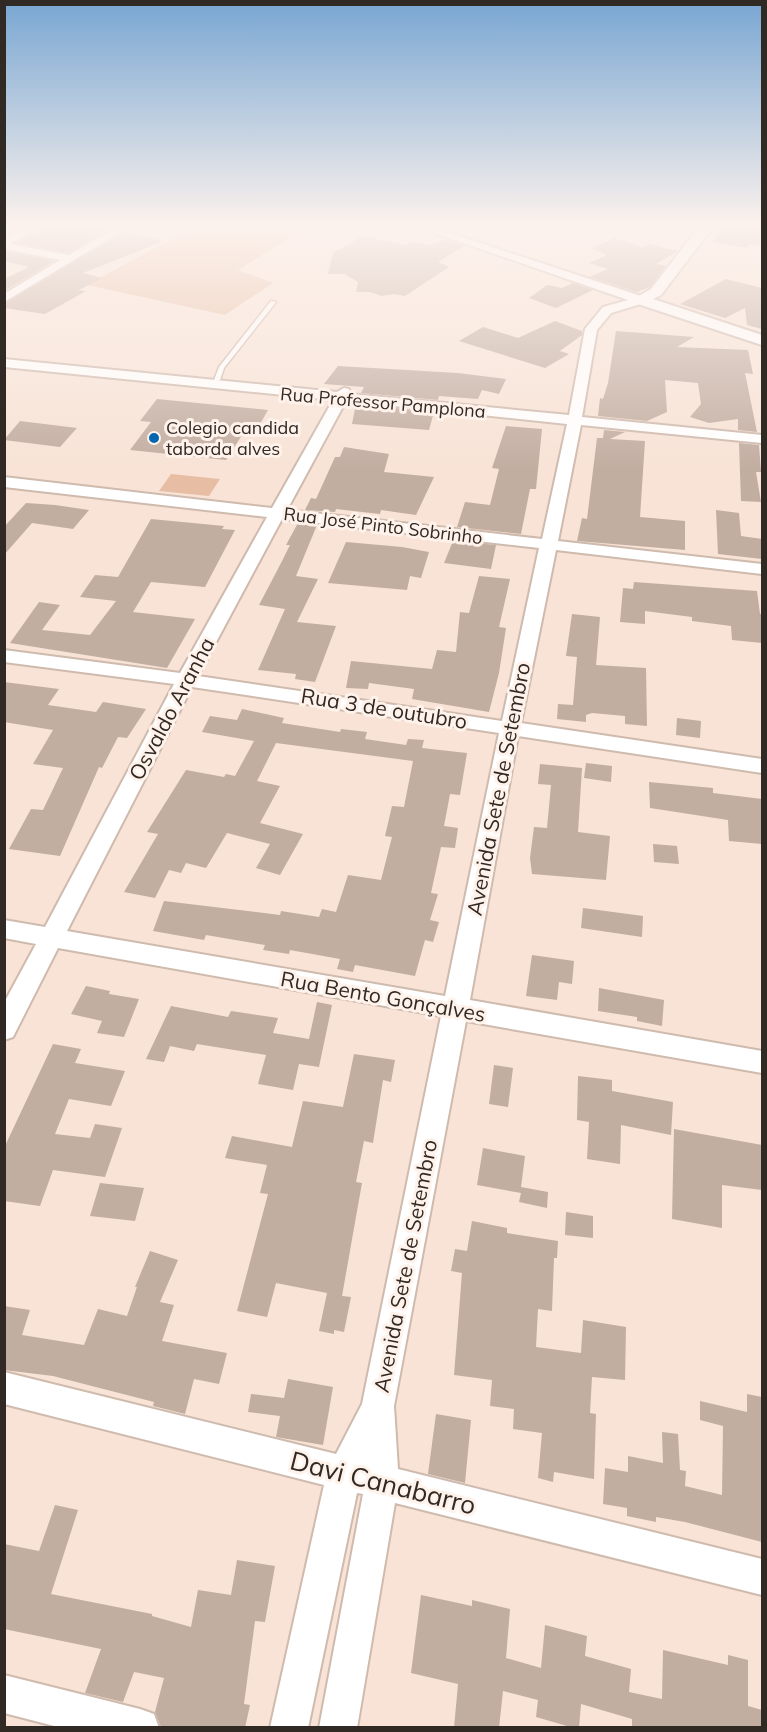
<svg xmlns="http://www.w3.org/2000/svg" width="767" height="1732" font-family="Mulish,sans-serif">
<rect width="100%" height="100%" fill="#f8e3d6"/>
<!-- green -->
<path fill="#e7bda3" d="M 194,227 L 307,227 L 238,270 L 273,283 L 225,315 L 87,285 Z
M 171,474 L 220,479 L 209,496 L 159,491 Z"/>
<!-- building -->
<path fill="#c2ada1" d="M 43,227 L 92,227 L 107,230 L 69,253 L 16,243 L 33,233 L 42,235 Z
M 724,227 L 762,227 L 762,246 L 750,244 L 747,248 L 712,242 Z
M 123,233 L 164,241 L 83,273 L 102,278 L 79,290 L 86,291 L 45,314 L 4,308 L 4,304 Z
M 363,236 L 406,245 L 413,242 L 429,245 L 446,240 L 464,246 L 438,262 L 449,267 L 405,296 L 394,294 L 382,296 L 370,292 L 356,292 L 358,282 L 344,274 L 328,274 L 333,253 Z
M 615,238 L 643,247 L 649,244 L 678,251 L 656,264 L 666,266 L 650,287 L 637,292 L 589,277 L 608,269 L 589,263 L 607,255 L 592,248 Z
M 4,251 L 54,261 L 4,291 L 4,279 L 29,267 L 4,261 Z
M 726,279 L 762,288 L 762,329 L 747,325 L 745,308 L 725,318 L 680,304 Z
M 573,283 L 593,290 L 556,308 L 529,298 L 547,285 L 562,288 Z
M 555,321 L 582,331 L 582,335 L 560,351 L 569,354 L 545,368 L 459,341 L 483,327 L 518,338 Z
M 616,331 L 694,337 L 677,347 L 748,350 L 753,374 L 745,373 L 757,432 L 738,430 L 738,419 L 709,423 L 690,417 L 701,404 L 698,383 L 665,380 L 667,412 L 647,421 L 598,416 L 600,398 L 603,399 L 608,383 Z
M 338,366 L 458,373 L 506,379 L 499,394 L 482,390 L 478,399 L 439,396 L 438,400 L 361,393 L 364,387 L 324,384 Z
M 157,399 L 228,406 L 268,410 L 255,433 L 244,432 L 226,460 L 130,450 L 151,422 L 140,421 Z
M 356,404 L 434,412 L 429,430 L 352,424 Z
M 20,421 L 77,428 L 60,447 L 4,440 Z
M 506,426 L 542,429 L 536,489 L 530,489 L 521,534 L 457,527 L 465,502 L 490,505 L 499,469 L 492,468 Z
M 604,430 L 625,432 L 610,439 L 645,441 L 640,517 L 685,521 L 685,550 L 577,541 L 582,518 L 587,519 L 597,438 L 603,438 Z
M 739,443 L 759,445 L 761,472 L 756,472 L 761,502 L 741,501 Z
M 344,447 L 389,454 L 384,472 L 434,477 L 416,515 L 381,510 L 380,514 L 336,509 L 335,512 L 305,510 L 311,498 L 316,499 L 335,457 L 340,457 Z
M 26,503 L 55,505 L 89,510 L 73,529 L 32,523 L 4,555 L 4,527 Z
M 716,510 L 739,513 L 741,536 L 762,539 L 762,559 L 718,554 Z
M 151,519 L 224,526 L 222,529 L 235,530 L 205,587 L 151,582 L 133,612 L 195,619 L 167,668 L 10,643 L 39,602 L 60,605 L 42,630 L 90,635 L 116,601 L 80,597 L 95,575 L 118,577 Z
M 298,523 L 317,525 L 296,576 L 318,579 L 297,622 L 336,626 L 315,682 L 295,679 L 296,674 L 258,670 L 285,609 L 259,605 L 280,565 L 290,545 L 286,545 Z
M 453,541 L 496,545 L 491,569 L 444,563 Z
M 346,542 L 402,547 L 429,552 L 421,578 L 410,576 L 407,590 L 328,583 Z
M 479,576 L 510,579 L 499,627 L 506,628 L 499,673 L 489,712 L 412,699 L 414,689 L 369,683 L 368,689 L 346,688 L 351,661 L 432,669 L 437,650 L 456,652 L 460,612 L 469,613 Z
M 634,582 L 757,591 L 760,614 L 762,614 L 762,643 L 732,640 L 731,626 L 692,621 L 692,617 L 645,611 L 645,624 L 620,622 L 623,588 L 633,589 Z
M 572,614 L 600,617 L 596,665 L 646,668 L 647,726 L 625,724 L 625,716 L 592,713 L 586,715 L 586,722 L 557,719 L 558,704 L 573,705 L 577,657 L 566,656 Z
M 4,682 L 59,689 L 48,705 L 96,712 L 103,702 L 146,709 L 127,738 L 118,737 L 102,768 L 99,767 L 60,856 L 9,849 L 31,809 L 43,810 L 63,768 L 33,764 L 53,730 L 4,722 Z
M 242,709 L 284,718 L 282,723 L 340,732 L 341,729 L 367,732 L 365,739 L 406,745 L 408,739 L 424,740 L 422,748 L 467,753 L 460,795 L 450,794 L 444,826 L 458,828 L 455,848 L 441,847 L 431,893 L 438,894 L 430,920 L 439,922 L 433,942 L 425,940 L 415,976 L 355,965 L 353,972 L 337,969 L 340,959 L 290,950 L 289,954 L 263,950 L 265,945 L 206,935 L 204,940 L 153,931 L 164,901 L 280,915 L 281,911 L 319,917 L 322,909 L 336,912 L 348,875 L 381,880 L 392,837 L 385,836 L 392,806 L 404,807 L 413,761 L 276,743 L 257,781 L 280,786 L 260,823 L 303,834 L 280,875 L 256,868 L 270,844 L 227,833 L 206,868 L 186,863 L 181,873 L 169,870 L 155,898 L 124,892 L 158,834 L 147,832 L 186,770 L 224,777 L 226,774 L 235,776 L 254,741 L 202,732 L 210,716 L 237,720 Z
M 677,718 L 701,721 L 700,738 L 676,735 Z
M 586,763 L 612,766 L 611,782 L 584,778 Z
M 540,764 L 582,768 L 578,832 L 610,836 L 606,880 L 532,874 L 530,858 L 534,827 L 547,828 L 551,785 L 538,784 Z
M 649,782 L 713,788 L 713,793 L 762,799 L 762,844 L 729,841 L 728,820 L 650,808 Z
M 653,844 L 677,846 L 679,864 L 654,862 Z
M 583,908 L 643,916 L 642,937 L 581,928 Z
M 532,955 L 574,961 L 572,984 L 559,982 L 557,1000 L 526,996 Z
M 86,986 L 110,991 L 109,994 L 139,999 L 124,1037 L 97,1033 L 102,1021 L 71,1014 Z
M 599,988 L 664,1000 L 662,1026 L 637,1021 L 637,1017 L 598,1011 Z
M 317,1002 L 332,1005 L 319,1067 L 299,1064 L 293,1090 L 258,1084 L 266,1055 L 197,1044 L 194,1051 L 170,1046 L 164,1062 L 146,1059 L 171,1006 L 228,1017 L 231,1011 L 278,1018 L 273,1033 L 309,1039 Z
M 53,1044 L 81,1049 L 75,1063 L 125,1071 L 111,1106 L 69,1099 L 55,1134 L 90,1138 L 95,1124 L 122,1128 L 105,1177 L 53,1170 L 40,1206 L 4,1201 L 4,1148 Z
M 354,1054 L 395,1060 L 391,1082 L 383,1080 L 373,1143 L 364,1141 L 356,1182 L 362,1183 L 342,1296 L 351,1297 L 344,1332 L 334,1330 L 334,1334 L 319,1331 L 327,1293 L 276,1283 L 267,1317 L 237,1311 L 268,1194 L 260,1193 L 267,1165 L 225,1158 L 232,1136 L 292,1147 L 303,1101 L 343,1107 Z
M 494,1065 L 513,1068 L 508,1107 L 489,1104 Z
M 578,1076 L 612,1080 L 612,1091 L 673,1102 L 671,1135 L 621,1125 L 620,1164 L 587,1159 L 589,1122 L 577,1120 Z
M 674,1129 L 762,1145 L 762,1190 L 722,1185 L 722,1228 L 672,1219 Z
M 483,1148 L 525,1156 L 521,1187 L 548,1192 L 547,1208 L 519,1202 L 521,1193 L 477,1185 Z
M 100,1183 L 144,1188 L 135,1221 L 90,1216 Z
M 566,1212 L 593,1216 L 593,1238 L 565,1235 Z
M 472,1221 L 507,1228 L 507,1233 L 558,1241 L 557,1258 L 554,1258 L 552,1311 L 538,1309 L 536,1347 L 581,1353 L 583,1320 L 626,1327 L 625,1380 L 592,1377 L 590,1413 L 596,1414 L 594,1479 L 554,1472 L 553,1482 L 538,1478 L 542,1433 L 513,1429 L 514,1409 L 490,1406 L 492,1380 L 454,1375 L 462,1273 L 451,1271 L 455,1249 L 467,1251 Z
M 150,1251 L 178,1260 L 160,1302 L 174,1305 L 162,1341 L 227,1353 L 219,1384 L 194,1379 L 185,1414 L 153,1406 L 154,1402 L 53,1376 L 4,1370 L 4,1306 L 30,1310 L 22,1335 L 84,1345 L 98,1309 L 127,1316 L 137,1287 L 135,1287 Z
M 288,1379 L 333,1387 L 323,1445 L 276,1437 L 280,1416 L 248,1412 L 251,1394 L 284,1398 Z
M 747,1394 L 762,1397 L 762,1542 L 685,1522 L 656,1517 L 656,1522 L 627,1516 L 627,1508 L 603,1504 L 605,1468 L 628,1472 L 628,1456 L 663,1463 L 662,1432 L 678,1434 L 680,1470 L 686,1471 L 685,1486 L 722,1495 L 723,1426 L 700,1420 L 700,1401 L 747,1412 Z
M 436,1414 L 471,1420 L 465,1483 L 428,1474 Z
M 55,1505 L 78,1510 L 51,1594 L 152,1614 L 152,1616 L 191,1627 L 198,1590 L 231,1595 L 237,1560 L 275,1566 L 265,1622 L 255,1621 L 244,1704 L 250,1705 L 245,1728 L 161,1727 L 155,1712 L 164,1678 L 134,1672 L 123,1702 L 85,1693 L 101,1649 L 4,1629 L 4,1544 L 39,1551 Z
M 421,1595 L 472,1606 L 472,1600 L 510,1609 L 506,1658 L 541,1668 L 545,1625 L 587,1636 L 585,1656 L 631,1669 L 629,1692 L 662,1699 L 663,1650 L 728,1665 L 728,1655 L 748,1660 L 748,1706 L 762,1710 L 762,1728 L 632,1728 L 632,1719 L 581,1704 L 579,1728 L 574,1728 L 536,1717 L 538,1700 L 503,1691 L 499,1728 L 454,1728 L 458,1684 L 411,1673 Z"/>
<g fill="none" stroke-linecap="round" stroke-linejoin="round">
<!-- service casing -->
<g stroke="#cfbaae" stroke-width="3">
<path id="service" d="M 271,301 L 276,302 L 224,368 L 220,380 L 214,380 L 219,367 Z"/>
</g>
<!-- minor casing -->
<g stroke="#cfbaae" stroke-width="4">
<path id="minor" d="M 26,227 L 39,227 L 10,244 L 69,255 L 117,227 L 129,227 L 4,302 L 4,294 L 60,260 L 4,249 L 4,238 Z
M 417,227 L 432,227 L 644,297 L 644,303 L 611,313 L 597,330 L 582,417 L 762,435 L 762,443 L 581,425 L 558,541 L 762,564 L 762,574 L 556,550 L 521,723 L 762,759 L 762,773 L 518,736 L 470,1000 L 762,1051 L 762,1073 L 466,1021 L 394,1406 L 398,1469 L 762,1559 L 762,1595 L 395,1503 L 357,1728 L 319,1728 L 363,1494 L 357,1493 L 308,1728 L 270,1728 L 324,1485 L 4,1404 L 4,1372 L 336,1454 L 362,1404 L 441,1016 L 58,948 L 13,1037 L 4,1040 L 4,1003 L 36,944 L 4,938 L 4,920 L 45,927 L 174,684 L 4,662 L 4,650 L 180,673 L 267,517 L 4,487 L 4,477 L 272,508 L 333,400 L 4,367 L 4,359 L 337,392 L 344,388 L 349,389 L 350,394 L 569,415 L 585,329 L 603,307 L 628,300 ZM 346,401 L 567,424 L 542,539 L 287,510 ZM 282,519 L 539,548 L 502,721 L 198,676 ZM 192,687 L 499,733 L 445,996 L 67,931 Z
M 4,1675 L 140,1709 L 154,1714 L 159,1728 L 62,1728 L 4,1713 Z"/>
</g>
<!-- tertiary casing -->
<g stroke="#cfbaae" stroke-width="4">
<path id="tertiary" d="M 699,227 L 713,227 L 661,295 L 653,299 L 762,335 L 762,345 L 635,303 L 632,300 L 651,289 Z"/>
</g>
<!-- service -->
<use href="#service" fill="#fff" fill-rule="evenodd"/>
<!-- minor -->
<use href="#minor" fill="#fff" fill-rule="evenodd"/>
<!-- tertiary -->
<use href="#tertiary" fill="#fff" fill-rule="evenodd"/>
</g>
<!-- sky -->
<linearGradient id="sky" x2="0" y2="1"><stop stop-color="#78a6d2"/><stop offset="0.48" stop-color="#fcf2ed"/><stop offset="1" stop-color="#fcf2ed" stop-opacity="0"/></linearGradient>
<rect width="767" height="469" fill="url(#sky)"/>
<!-- markers -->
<circle fill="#0066b2" stroke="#fff2ea" stroke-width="2" cx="154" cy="438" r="6"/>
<g text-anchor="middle" stroke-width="6" stroke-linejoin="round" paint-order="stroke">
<!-- far-street labels -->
<g font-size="18" fill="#312924" stroke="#fff2ea">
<text transform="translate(383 403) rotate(5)" y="6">Rua Professor Pamplona</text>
<text transform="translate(383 526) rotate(7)" y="6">Rua José Pinto Sobrinho</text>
</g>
<!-- far-poi labels -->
<g font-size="18" fill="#312924" stroke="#fff2ea" text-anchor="start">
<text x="166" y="434">Colegio candida<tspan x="166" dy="21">taborda alves</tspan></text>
</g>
<!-- street labels -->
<g font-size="21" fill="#312924" stroke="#fff2ea">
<text transform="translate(172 709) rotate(-62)" y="7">Osvaldo Aranha</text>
<text transform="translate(384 709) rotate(9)" y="7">Rua 3 de outubro</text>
<text transform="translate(499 789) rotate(-79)" y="7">Avenida Sete de Setembro</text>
<text transform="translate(383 997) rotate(10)" y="7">Rua Bento Gonçalves</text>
<text transform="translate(406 1266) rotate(-79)" y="7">Avenida Sete de Setembro</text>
</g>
<!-- near-street labels -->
<g font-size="26" fill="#312924" stroke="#fff2ea">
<text transform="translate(383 1483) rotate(14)" y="9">Davi Canabarro</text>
</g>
</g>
<!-- border -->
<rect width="767" height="1732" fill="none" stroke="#312924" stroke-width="12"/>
</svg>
